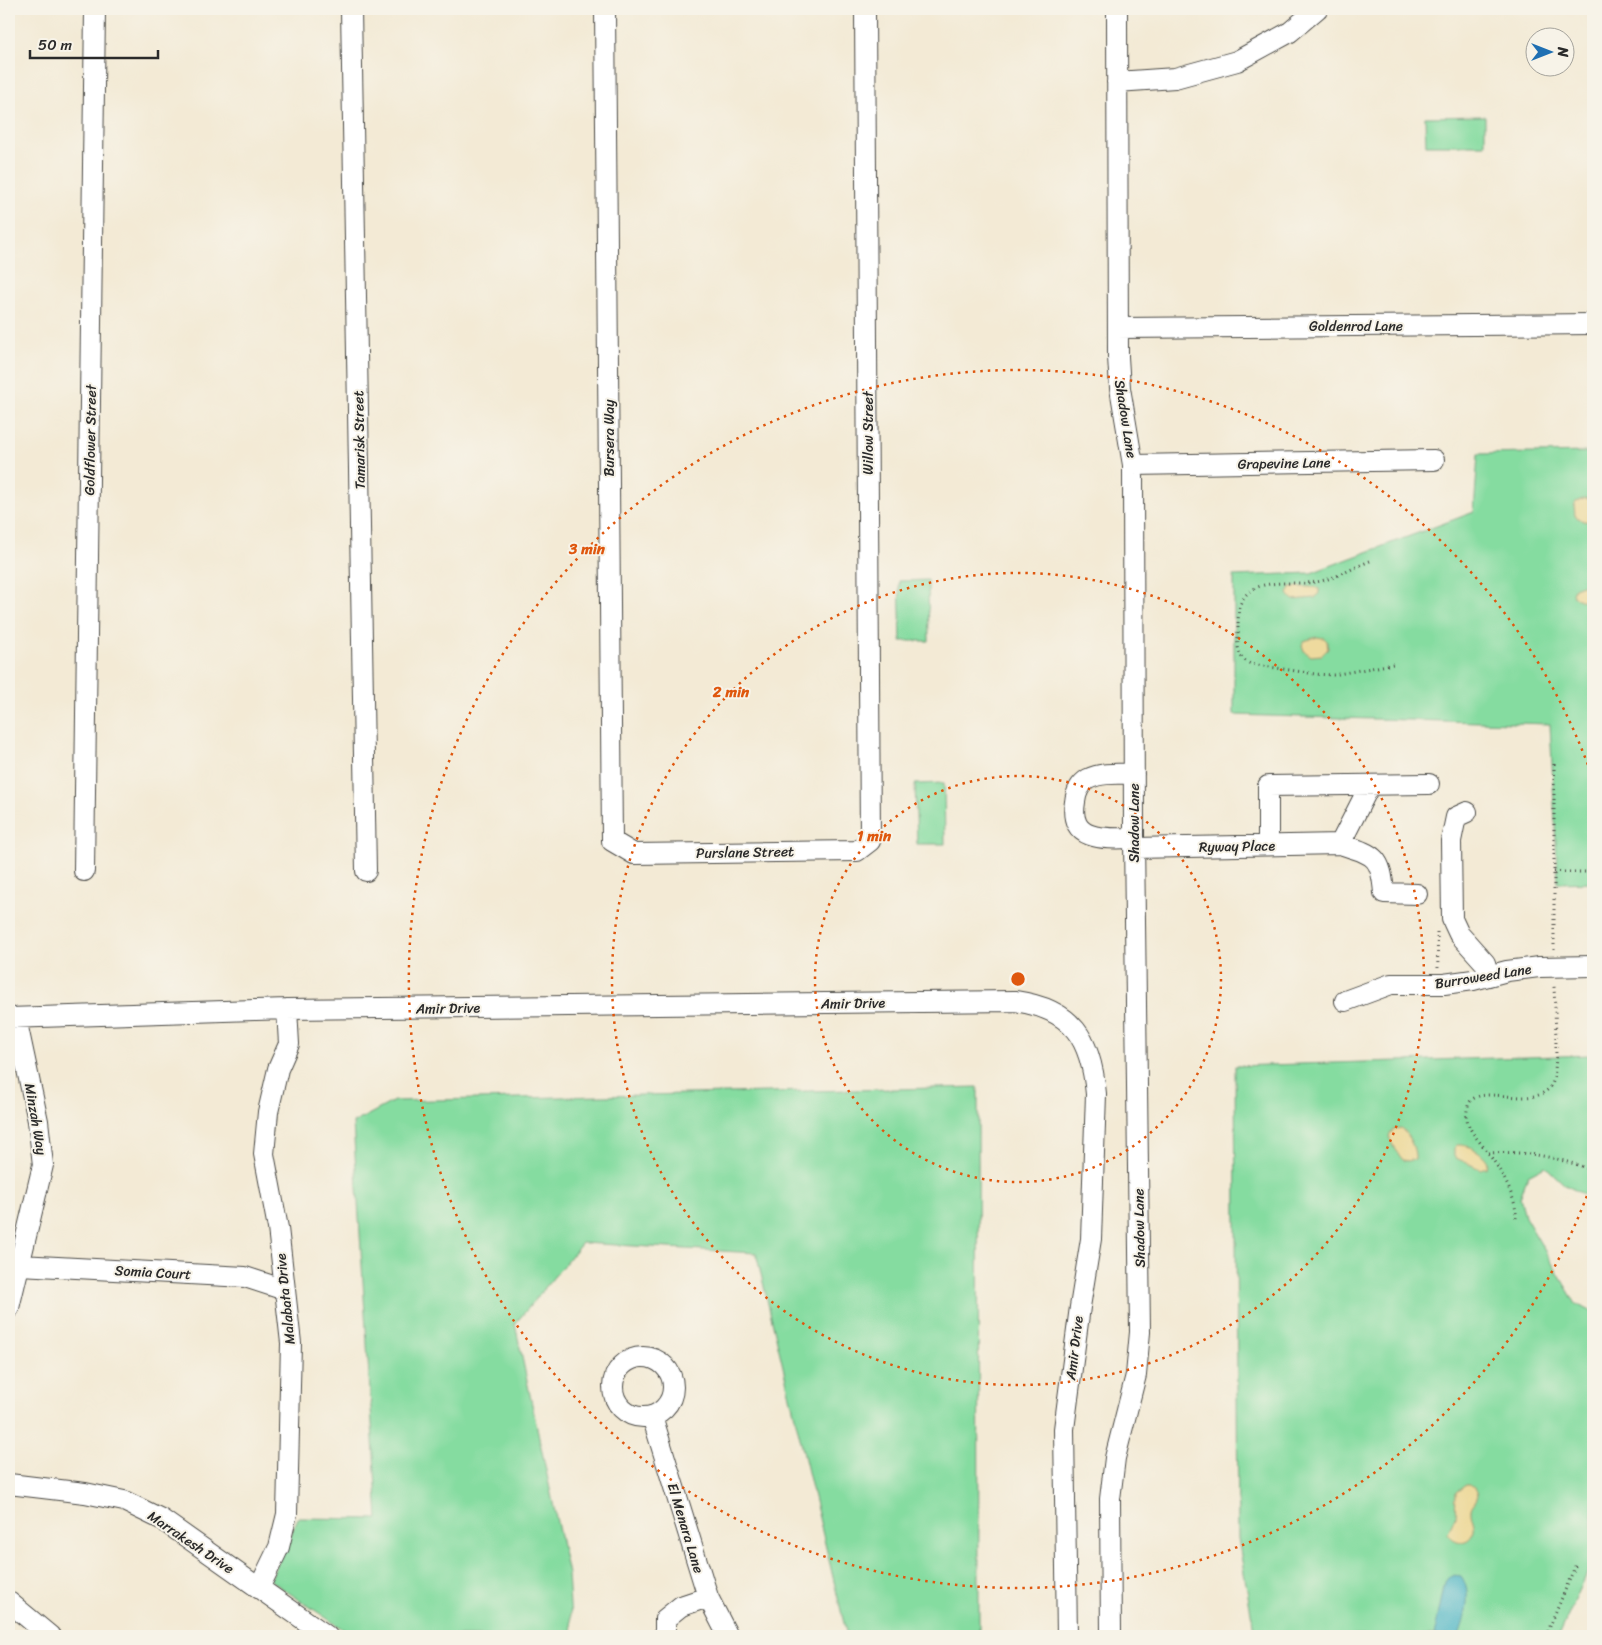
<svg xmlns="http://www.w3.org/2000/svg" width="1602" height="1645" font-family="Sriracha,sans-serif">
<rect width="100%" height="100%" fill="#f7f3e8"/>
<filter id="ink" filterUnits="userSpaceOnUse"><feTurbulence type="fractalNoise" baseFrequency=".02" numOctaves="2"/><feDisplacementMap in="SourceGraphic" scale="10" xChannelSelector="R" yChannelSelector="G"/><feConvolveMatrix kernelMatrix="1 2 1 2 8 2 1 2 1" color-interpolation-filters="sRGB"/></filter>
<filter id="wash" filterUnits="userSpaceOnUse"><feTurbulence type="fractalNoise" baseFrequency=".0096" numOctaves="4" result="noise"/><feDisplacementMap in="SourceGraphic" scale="20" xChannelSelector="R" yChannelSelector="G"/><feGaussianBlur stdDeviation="1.12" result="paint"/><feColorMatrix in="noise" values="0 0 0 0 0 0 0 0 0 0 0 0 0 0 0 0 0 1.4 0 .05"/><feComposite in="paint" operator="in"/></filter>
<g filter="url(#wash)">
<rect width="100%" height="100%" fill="#f3ead5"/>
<!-- green -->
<path fill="#85dca0" stroke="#588466" d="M 1485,116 L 1485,145 L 1426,145 L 1425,117 Z
M 1593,452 L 1593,882 L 1558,883 L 1550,724 L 1234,715 L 1234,576 L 1311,573 L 1474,512 L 1478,454 Z
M 928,580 L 929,641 L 901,641 L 899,581 Z
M 944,783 L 945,844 L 917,844 L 915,784 Z
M 1593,1055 L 1593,1199 L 1565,1185 L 1545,1166 L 1528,1175 L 1520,1198 L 1525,1217 L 1576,1304 L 1593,1312 L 1593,1560 L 1559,1636 L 1255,1636 L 1238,1538 L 1235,1066 Z
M 978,1087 L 979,1636 L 847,1636 L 756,1253 L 582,1243 L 515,1324 L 568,1574 L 572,1636 L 353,1636 L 270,1580 L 298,1518 L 378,1519 L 353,1123 L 394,1101 Z"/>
<!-- sand -->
<path fill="#eeda9e" stroke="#8c8264" d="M 1585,498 L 1593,501 L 1593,522 L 1583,521 L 1575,516 L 1574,506 L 1576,502 Z
M 1593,585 L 1593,597 C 1585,601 1578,603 1572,593 L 1574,588 L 1582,585 Z
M 1291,587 L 1315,587 L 1319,589 L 1319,593 L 1315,598 L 1293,600 L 1288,594 Z
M 1317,637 L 1324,638 L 1327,641 L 1328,649 L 1322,655 L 1311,656 L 1304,651 L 1302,645 L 1304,641 Z
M 1401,1128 C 1408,1135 1416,1148 1415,1159 L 1408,1161 L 1403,1160 L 1395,1150 L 1389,1137 L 1393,1129 Z
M 1457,1145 C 1468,1144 1483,1152 1488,1162 L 1487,1167 L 1480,1169 L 1456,1158 L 1454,1155 L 1454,1148 Z
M 1466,1485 C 1473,1485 1476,1487 1478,1495 C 1477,1501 1472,1504 1471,1509 C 1470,1517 1477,1526 1473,1533 C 1468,1546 1453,1543 1448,1533 L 1455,1517 L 1456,1492 Z"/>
<!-- water -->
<path fill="#47b4c4" stroke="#397078" d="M 1453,1575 L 1461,1576 C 1473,1592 1465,1619 1459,1636 L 1434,1636 L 1445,1582 L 1449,1577 Z"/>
</g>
<g filter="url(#ink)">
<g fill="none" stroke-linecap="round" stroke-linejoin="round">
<!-- minor casing -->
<g stroke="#494844" stroke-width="22">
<path id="minor" d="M 351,9 L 366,871
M 605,9 L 612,841 L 634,854 L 857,851 L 870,841 L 865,9
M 1117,82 L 1175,78 L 1237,61 L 1290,32 L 1317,9
M 1118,328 L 1593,324
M 1133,465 L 1434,460
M 1134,774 C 1119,774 1102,772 1088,779 C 1080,784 1076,792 1075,802 C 1068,842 1106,839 1134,838
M 1467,812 L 1456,817 L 1451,841 L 1452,919 L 1459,934 L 1485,963 L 1489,976
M 1340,844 L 1370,785
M 1268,845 L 1268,786 L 1429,784
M 1134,848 L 1340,844 C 1374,855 1381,855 1384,893 L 1417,894
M 84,871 L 95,9
M 1345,1001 L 1391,984 L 1444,984 L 1473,980 L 1507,971 L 1539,967 L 1593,966
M 9,1018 L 287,1009 L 1015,1001 C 1073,1009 1091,1039 1096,1094 L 1091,1239 L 1080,1307 L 1064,1429 L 1067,1636
M 20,1265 L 245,1277 L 285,1290
M 9,1308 L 43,1165 L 38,1121 L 16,1018
M613 1387a30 30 0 1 1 60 0a30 30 0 1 1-60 0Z
M 652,1416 L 708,1597 L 728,1636
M 9,1484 L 85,1493 L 124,1501 L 161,1519 L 327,1636
M 259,1588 L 279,1547 L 287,1514 L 291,1343 L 278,1228 L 264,1154 L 268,1112 L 278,1069 L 289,1044 L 287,1009
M 9,1602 L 50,1636
M 665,1636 L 665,1619 L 681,1606 L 708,1597
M 1111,1636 L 1110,1499 L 1115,1458 L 1136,1375 L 1140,1332 L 1134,838 L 1133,465 L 1120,388 L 1118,357 L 1117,9"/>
</g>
<!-- path -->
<path stroke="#494844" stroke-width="3" stroke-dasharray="1 4" stroke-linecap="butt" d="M 1370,561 C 1352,568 1335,579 1316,582 C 1291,586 1247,574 1239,609 C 1238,618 1238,627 1238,636 C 1237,649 1239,659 1251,664 L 1315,674 L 1333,675 L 1393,664
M 1554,872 L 1593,872
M 1437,932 L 1438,968
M 1554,950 L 1554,760
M 1488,1153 C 1526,1151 1553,1156 1589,1169
M 1516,1218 C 1518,1200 1499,1167 1488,1153 C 1478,1138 1462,1127 1468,1106 C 1476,1080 1533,1112 1551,1086 C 1560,1073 1554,1002 1554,983
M 1546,1636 L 1576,1564"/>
<!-- minor -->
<use href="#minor" stroke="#fff" stroke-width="20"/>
</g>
</g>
<!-- distance rings -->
<g fill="none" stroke="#df570e" stroke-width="2.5" stroke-dasharray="2.5 5">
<circle cx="1018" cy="979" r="203"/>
<circle cx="1018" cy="979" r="406"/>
<path d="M1592 1182A609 609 0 1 1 1592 776"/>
</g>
<g text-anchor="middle" stroke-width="4" stroke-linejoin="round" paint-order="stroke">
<!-- street labels -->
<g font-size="14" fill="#2b2b2b" stroke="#f7f3e8">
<text x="1356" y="331">Goldenrod Lane</text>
<text transform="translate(1126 419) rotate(81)" y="5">Shadow Lane</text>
<text transform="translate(868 433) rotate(-90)" y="5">Willow Street</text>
<text transform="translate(609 438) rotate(-90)" y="5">Bursera Way</text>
<text transform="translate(90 440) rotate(-89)" y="5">Goldflower Street</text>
<text transform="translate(359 440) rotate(-91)" y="5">Tamarisk Street</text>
<text transform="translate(1284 463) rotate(-1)" y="5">Grapevine Lane</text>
<text transform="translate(1134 823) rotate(-90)" y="5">Shadow Lane</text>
<text transform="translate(1237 846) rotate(-1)" y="5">Ryway Place</text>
<text transform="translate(745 852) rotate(-1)" y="5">Purslane Street</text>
<text transform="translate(1483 976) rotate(-9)" y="5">Burroweed Lane</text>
<text transform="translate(853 1003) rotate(-1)" y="5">Amir Drive</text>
<text transform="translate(448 1008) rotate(-1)" y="5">Amir Drive</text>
<text transform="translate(36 1119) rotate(80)" y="5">Minzah Way</text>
<text transform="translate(1139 1228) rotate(-91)" y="5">Shadow Lane</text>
<text transform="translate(153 1272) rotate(3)" y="5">Somia Court</text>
<text transform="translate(285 1299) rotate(-96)" y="5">Malabata Drive</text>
<text transform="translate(1074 1348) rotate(-83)" y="5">Amir Drive</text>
<text transform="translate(686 1528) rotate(73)" y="5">El Menara Lane</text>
<text transform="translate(191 1542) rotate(34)" y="5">Marrakesh Drive</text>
</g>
</g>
<circle cx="1018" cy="979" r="8" fill="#df570e" stroke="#f7f3e8" stroke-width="2.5"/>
<g font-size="15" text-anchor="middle" font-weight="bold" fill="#df570e" stroke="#f7f3e8" stroke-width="4" stroke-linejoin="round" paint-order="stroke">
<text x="587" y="554">3 min</text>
<text x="731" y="697">2 min</text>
<text x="874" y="841">1 min</text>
</g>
<!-- margin -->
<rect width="1602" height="1645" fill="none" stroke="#f7f3e8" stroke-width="30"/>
<!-- north arrow -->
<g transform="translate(1550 52) rotate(90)"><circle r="24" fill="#f7f3e8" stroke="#a5a39c"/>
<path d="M0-4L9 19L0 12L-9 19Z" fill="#1f6fb2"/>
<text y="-8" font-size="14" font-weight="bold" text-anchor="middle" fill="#2b2b2b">N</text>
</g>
<!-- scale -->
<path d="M30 50v8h128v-8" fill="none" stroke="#2b2b2b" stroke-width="2.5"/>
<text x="38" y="50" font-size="15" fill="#2b2b2b" stroke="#f7f3e8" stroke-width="4" paint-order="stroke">50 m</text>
</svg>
